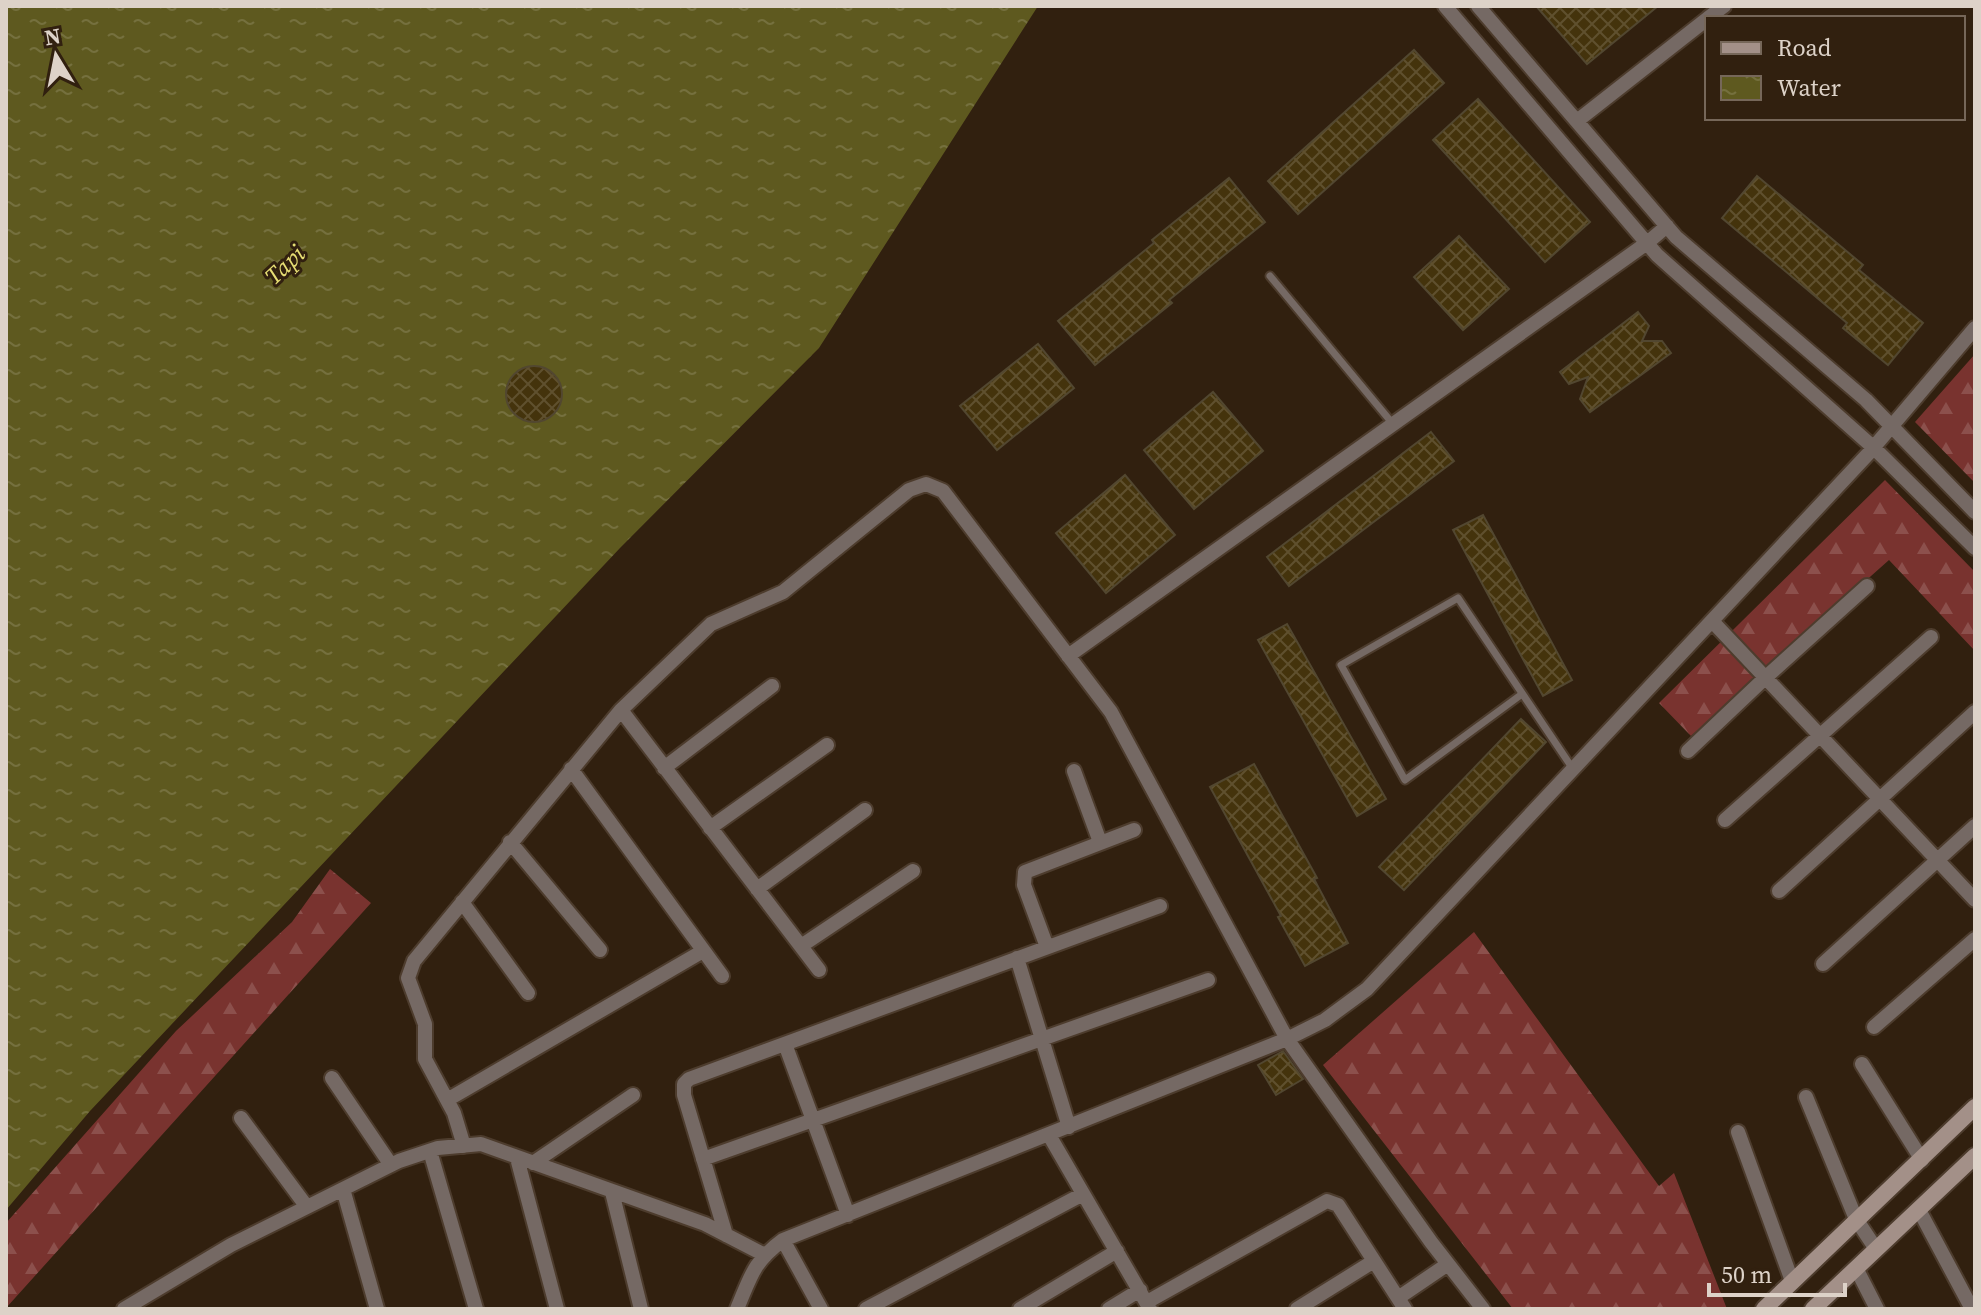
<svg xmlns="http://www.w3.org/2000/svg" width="1981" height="1315" font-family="'Source Serif 4',serif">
<defs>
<pattern id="forest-firs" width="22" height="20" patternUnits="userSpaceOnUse" patternTransform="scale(2)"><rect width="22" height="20" fill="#79332f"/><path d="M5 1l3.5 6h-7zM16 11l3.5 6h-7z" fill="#8c504c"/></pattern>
<pattern id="water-ripples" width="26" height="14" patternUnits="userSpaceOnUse" patternTransform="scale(2)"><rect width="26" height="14" fill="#5e591f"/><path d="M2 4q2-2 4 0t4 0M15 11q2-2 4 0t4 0" fill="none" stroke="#75703e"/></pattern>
<pattern id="building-cross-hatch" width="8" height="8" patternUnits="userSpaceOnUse" patternTransform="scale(2)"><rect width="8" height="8" fill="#44330c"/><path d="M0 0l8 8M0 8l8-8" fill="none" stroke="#5f502e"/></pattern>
</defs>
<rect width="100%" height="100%" fill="#31200f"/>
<!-- forest -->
<path fill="url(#forest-firs)" d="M 1975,354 L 1975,483 L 1915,422 Z
M 1885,480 L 1975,572 L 1975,651 L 1889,560 L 1691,736 L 1659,703 Z
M 330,869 L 371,903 L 6,1308 L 6,1223 L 176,1031 L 292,922 Z
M 1474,932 L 1659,1186 L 1674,1173 L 1727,1309 L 1513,1309 L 1323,1065 Z"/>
<!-- water -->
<path fill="url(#water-ripples)" d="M 6,6 L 1038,6 L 819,348 L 620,548 L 90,1111 L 6,1210 Z"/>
<!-- building -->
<path fill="url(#building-cross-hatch)" stroke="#524730" stroke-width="2" d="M 1536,6 L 1658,6 L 1587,64 Z
M 1414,50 L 1444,83 L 1298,214 L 1268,181 Z
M 1478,99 L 1590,222 L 1545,262 L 1433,140 Z
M 1757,176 L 1863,265 L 1859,270 L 1923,323 L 1888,365 L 1843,328 L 1847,323 L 1722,218 Z
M 1229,178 L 1265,222 L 1169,300 L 1172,303 L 1095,365 L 1058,321 L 1154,243 L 1152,240 Z
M 1459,236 L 1509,289 L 1463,330 L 1414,277 Z
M 1638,312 L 1649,326 L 1642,341 L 1662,341 L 1671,353 L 1590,412 L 1580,399 L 1588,377 L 1569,384 L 1560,372 Z
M 1038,344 L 1074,388 L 997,450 L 960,406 Z
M506 394a28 28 0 1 1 56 0a28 28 0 1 1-56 0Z
M 1213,392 L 1263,451 L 1194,509 L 1144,450 Z
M 1431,432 L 1454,461 L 1289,586 L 1267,557 Z
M 1125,475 L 1175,535 L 1106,593 L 1056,533 Z
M 1483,515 L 1572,680 L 1543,696 L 1453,530 Z
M 1287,624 L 1386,799 L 1357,816 L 1258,640 Z
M 1521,719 L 1546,742 L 1404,890 L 1379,867 Z
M 1254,764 L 1317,878 L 1314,879 L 1348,943 L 1305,966 L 1278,917 L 1281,916 L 1210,787 Z
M 1283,1051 L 1303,1079 L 1276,1095 L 1258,1065 Z"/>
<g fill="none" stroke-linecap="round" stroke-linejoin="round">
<!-- lane casing -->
<g stroke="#4d3c2d" stroke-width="11">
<path id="lane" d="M 1270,276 L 1393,424
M 1522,694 L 1405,780 L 1341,665 L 1458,598 L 1573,769"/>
</g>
<!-- street casing -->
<g stroke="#4d3c2d" stroke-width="18">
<path id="street" d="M 1445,6 L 1657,255 L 1874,448 L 1975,548
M 1478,6 L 1676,237 L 1866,400 L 1975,512
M 1708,18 L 1724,6
M 1577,121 L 1707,19
M 1712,621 L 1975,900
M 1068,656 L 1647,243 L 1667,226
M 621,710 L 819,970
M 1688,751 L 1765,678 L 1867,586
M 664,768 L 772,686
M 571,769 L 722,976
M 1074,771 L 1100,842
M 1725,820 L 1931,637
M 710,828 L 827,745
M 510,842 L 600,950
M 757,889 L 865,810
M 1779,891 L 1975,712
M 462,902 L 528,993
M 801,946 L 913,871
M 1047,947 L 1024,885 L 1025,872 L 1134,830
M 1017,958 L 1069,1127
M 1823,964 L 1975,826
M 1874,1027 L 1975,939
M 785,1044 L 848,1215
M 1862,1064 L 1922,1160
M 332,1078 L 391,1165
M 1806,1097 L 1856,1219 L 1876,1249
M 447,1100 L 703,951
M 241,1118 L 307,1207
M 1738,1132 L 1792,1281
M 1049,1135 L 1150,1309
M 464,1146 L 454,1113 L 425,1059 L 425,1024 L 408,978 L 414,961 L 621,710 L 711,624 L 783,592 L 909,490 L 926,484 L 943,491 L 1111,712 L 1287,1039 L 1431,1242 L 1483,1309
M 430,1151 L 476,1309
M 517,1158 L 557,1309
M 703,1159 L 1208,980
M 533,1163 L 633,1095
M 343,1189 L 377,1309
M 612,1192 L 641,1309
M 1919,1210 L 1972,1309
M 726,1235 L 684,1095 L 684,1084 L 689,1079 L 1160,906
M 783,1240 L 821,1309
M 1856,1268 L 1877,1309
M 1398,1298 L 1448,1264
M 1147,1302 L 1327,1201 L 1338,1205 L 1405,1309
M 124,1309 L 231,1245 L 399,1161 L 438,1148 L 481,1144 L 705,1224 L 763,1254
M 737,1309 C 751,1276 753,1262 783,1240 L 1287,1039 L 1325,1020 L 1367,989 L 1868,454 L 1975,328
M 866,1309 L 1083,1194
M 1020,1309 L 1117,1251
M 1109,1309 L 1140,1290
M 1297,1309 L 1374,1261"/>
</g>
<!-- secondary casing -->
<g stroke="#4d3c2d" stroke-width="20">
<path id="secondary" d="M 1764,1309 L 1975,1107
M 1813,1309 L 1975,1156"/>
</g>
<!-- lane -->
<use href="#lane" stroke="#756964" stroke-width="7"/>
<!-- street -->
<use href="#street" stroke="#756964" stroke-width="14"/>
<!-- secondary -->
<use href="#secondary" stroke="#a39088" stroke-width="16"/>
</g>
<g text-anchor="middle" stroke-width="6" stroke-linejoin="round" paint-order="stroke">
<!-- water labels -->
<g font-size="24" font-style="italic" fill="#e7de74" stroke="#31200f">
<text transform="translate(285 265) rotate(-43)" y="8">Tapi</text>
</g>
</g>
<!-- border -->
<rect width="1981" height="1315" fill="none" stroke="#ddd2c8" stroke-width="16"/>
<!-- legend -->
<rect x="1705" y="16" width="260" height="104" fill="#31200f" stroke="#766759" stroke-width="2"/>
<rect x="1721" y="42" width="40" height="12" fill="#a39088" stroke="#766759" stroke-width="2"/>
<text x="1777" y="56" font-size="24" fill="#ddd2c8">Road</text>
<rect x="1721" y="76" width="40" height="24" fill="url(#water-ripples)" stroke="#766759" stroke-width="2"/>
<text x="1777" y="96" font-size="24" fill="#ddd2c8">Water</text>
<!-- north arrow -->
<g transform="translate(56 56) rotate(350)" stroke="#31200f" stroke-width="6" paint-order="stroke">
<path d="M0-6L14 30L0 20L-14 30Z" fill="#ddd2c8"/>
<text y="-12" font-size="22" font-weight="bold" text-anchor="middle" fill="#ddd2c8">N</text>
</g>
<!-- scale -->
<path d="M1709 1283v12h136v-12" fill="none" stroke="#ddd2c8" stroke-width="4"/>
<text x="1721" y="1283" font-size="24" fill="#ddd2c8" stroke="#31200f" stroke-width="6" paint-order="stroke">50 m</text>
</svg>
